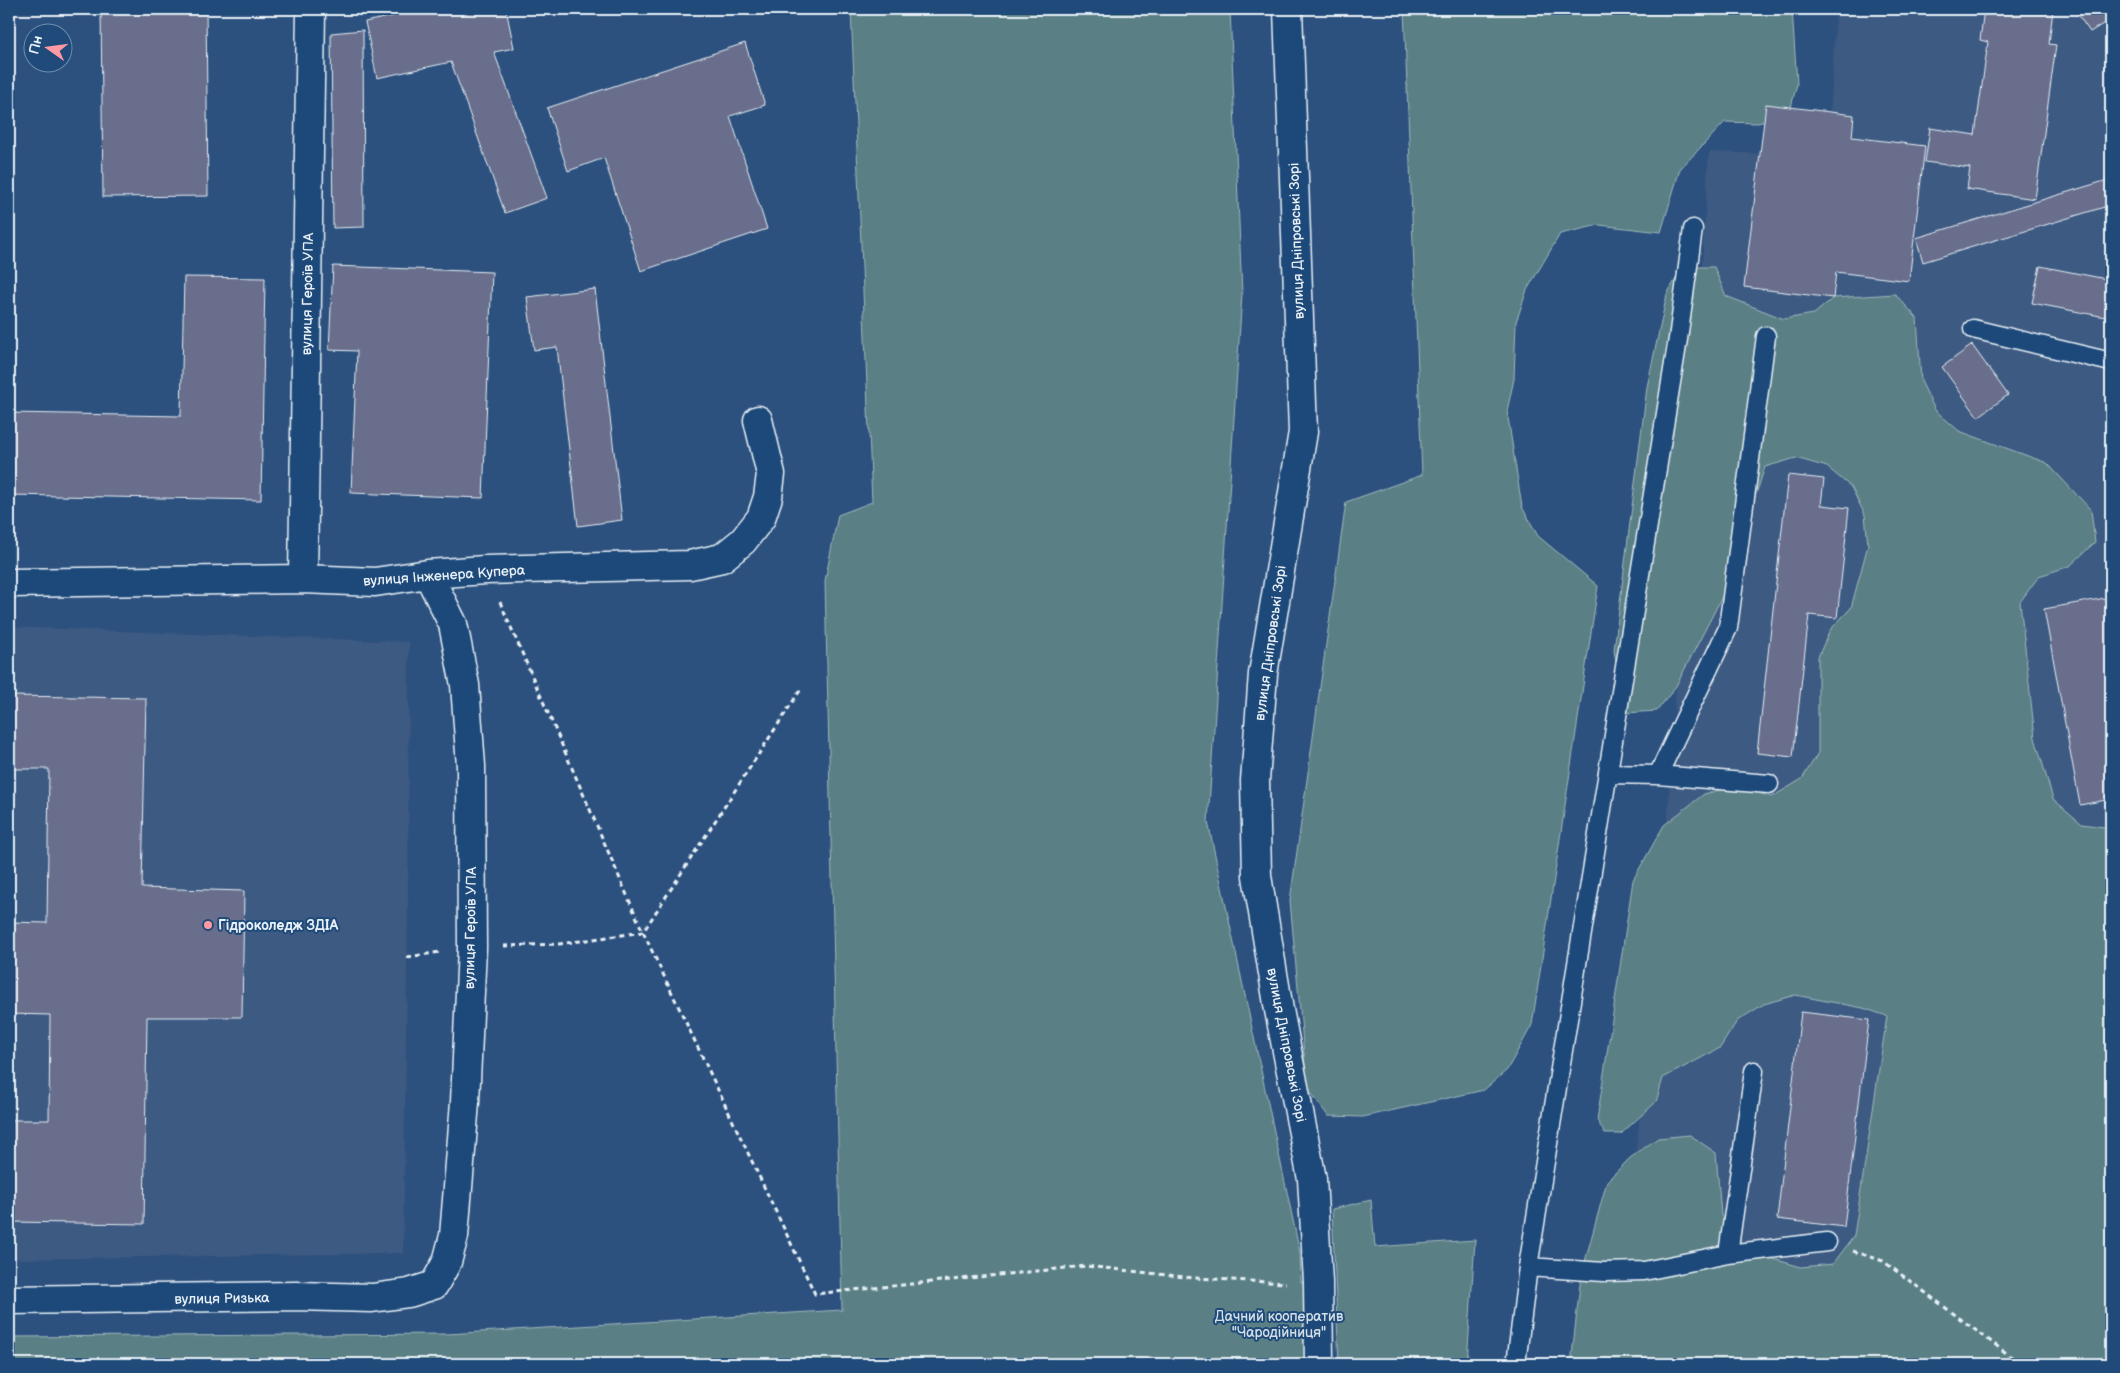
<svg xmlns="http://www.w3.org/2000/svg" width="2120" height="1373" font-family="'Balsamiq Sans',sans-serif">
<rect width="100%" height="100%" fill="#2d517e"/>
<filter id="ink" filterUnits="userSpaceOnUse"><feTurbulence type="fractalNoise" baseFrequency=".02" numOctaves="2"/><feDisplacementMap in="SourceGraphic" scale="10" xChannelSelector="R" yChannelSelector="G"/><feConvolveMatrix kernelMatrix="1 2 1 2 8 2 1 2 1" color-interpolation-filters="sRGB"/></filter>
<g filter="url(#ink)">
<!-- built -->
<path fill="#3e5a82" d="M 1836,9 L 2111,9 L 2111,1364 L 1611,1364 L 1660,944 L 1709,152 L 1828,156 Z
M 9,627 L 409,642 L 408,894 L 403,1253 L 9,1259 Z"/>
<!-- green -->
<path fill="#5a8085" stroke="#a1b8be" d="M 851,9 L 1230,9 L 1242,294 L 1208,822 L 1300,1253 L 1301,1282 L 1318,1282 L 1319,1364 L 9,1364 L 9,1337 L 447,1334 L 842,1310 L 825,581 L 838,515 L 872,502 Z
M 1404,9 L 1792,9 L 1797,84 L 1789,115 L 1758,123 L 1725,122 L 1680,169 L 1661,232 L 1599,225 L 1560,234 L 1527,290 L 1516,322 L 1514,379 L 1507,411 L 1522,507 L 1538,536 L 1598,586 L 1532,1025 L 1507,1070 L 1484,1090 L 1363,1117 L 1328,1116 L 1307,1087 L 1290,901 L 1346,502 L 1422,475 Z
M 1683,267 L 1714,267 L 1726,296 L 1784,319 L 1814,314 L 1833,298 L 1895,294 L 1917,318 L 1921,381 L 1935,410 L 1959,431 L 2047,463 L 2091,510 L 2095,542 L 2070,566 L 2039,576 L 2020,602 L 2035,738 L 2053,799 L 2082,824 L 2111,828 L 2111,1364 L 1571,1364 L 1581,1276 L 1607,1181 L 1630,1158 L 1658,1138 L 1690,1135 L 1716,1153 L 1721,1215 L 1739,1249 L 1801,1267 L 1833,1264 L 1854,1236 L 1887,1016 L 1863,1008 L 1795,995 L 1764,1004 L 1737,1021 L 1720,1048 L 1663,1078 L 1656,1102 L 1621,1134 L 1605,1134 L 1597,1120 L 1633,880 L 1664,825 L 1704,794 L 1735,786 L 1772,797 L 1802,779 L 1818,753 L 1818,657 L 1830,630 L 1851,608 L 1868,545 L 1865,515 L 1851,487 L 1827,467 L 1796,458 L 1765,467 L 1722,597 L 1676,686 L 1657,711 L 1624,713 L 1614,650 L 1647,387 L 1667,294 Z
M 1371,1200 L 1375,1247 L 1475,1240 L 1467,1364 L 1339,1364 L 1332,1209 Z"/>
<!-- building -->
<path fill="#676e8c" stroke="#e8f1f8" d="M 101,9 L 206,9 L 208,196 L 103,197 Z
M 426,9 L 506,9 L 514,48 L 494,52 L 547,198 L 505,213 L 451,62 L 377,78 L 365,22 Z
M 1984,9 L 2053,9 L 2049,44 L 2056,45 L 2035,199 L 1967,189 L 1970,168 L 1925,162 L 1930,128 L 1975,135 L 1988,42 L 1980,40 Z
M 2074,9 L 2111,9 L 2111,19 L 2090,32 Z
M 363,30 L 364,227 L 333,228 L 331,33 Z
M 745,43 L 765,105 L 730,116 L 767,229 L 641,271 L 604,158 L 568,171 L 547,108 Z
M 1766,104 L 1854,115 L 1852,137 L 1925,146 L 1909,281 L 1836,272 L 1833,298 L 1744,287 Z
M 2111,179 L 2111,205 L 1923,262 L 1916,238 Z
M 333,266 L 492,272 L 483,498 L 351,493 L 357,351 L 329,350 Z
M 2040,266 L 2111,280 L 2111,318 L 2032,303 Z
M 184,277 L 265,278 L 261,500 L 9,495 L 9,413 L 181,416 Z
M 595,289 L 622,520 L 578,526 L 557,347 L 534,350 L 527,297 Z
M 1972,345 L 2008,395 L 1978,417 L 1942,367 Z
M 1788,475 L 1824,479 L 1821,505 L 1849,508 L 1837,618 L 1809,615 L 1793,757 L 1757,753 Z
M 2111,597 L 2111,799 L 2080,805 L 2044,609 Z
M 9,696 L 146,698 L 142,888 L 244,891 L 242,1017 L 147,1017 L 144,1224 L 9,1222 L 9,1120 L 49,1120 L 50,1015 L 9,1014 L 9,922 L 47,923 L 49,769 L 9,769 Z
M 1801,1012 L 1869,1020 L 1844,1227 L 1777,1219 Z"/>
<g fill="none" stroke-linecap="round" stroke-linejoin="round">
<!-- service casing -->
<g stroke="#e8f1f8" stroke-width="21">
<path id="service" d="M 1973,329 L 2111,362
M 1608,774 L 1658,775 L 1769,784
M 1658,775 L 1728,628 L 1766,336
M 1728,1254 L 1754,1071
M 1528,1267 L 1604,1272 L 1644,1271 L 1728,1254 L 1827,1242
M 1516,1364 L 1528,1267 L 1678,339 L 1693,229"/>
</g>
<!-- minor casing -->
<g stroke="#e8f1f8" stroke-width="31">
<path id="minor" d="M 1288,9 L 1303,432 L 1263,674 L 1255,781 L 1257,876 L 1279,1010 L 1312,1179 L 1318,1282 L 1319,1364
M 303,579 L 311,9
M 9,583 L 303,579 L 375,582 L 428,574 L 485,570 L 690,565 L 722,558 L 743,541 L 761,518 L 768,497 L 771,474 L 758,420
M 9,1300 L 296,1296 L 372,1298 L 409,1293 L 434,1285 L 447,1262 L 454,1236 L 465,1102 L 472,948 L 471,766 L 465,685 L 453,624 L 428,574"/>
</g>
<!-- path -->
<path stroke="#e8f1f8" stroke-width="3" stroke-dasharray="5 4" stroke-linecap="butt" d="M 500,602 L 643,932 L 815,1294 L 1086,1266 L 1194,1278 L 1286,1283
M 504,946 L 559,944 L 643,932 L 801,689
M 407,957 L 441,952
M 1853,1251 L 1883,1261 L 2021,1364"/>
<!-- service -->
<use href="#service" stroke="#1f4a7a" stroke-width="18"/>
<!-- minor -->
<use href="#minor" stroke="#1f4a7a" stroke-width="28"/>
</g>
</g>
<!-- markers -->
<circle fill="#ff9aa2" stroke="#1f4a7a" stroke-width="2" cx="208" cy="925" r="5"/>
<g text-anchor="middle" stroke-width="4" stroke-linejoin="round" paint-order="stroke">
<!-- street labels -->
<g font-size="14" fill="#e8f1f8" stroke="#1f4a7a">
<text transform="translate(1296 241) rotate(-92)" y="5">вулиця Дніпровські Зорі</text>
<text transform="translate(307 294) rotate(-89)" y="5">вулиця Героїв УПА</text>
<text transform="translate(444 575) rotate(-4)" y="5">вулиця Інженера Купера</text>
<text transform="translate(1270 643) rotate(-82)" y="5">вулиця Дніпровські Зорі</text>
<text transform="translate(470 928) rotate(-89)" y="5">вулиця Героїв УПА</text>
<text transform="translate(1287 1045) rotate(79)" y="5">вулиця Дніпровські Зорі</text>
<text transform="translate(222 1298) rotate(-1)" y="5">вулиця Ризька</text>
</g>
<!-- poi labels -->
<g font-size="14" font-weight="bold" fill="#e8f1f8" stroke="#1f4a7a" text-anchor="start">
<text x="218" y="930">Гідроколедж ЗДIА</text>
</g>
<!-- park labels -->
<g font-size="14" fill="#d3e0e7" stroke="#1f4a7a">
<text x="1279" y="1321">Дачний кооператив<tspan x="1279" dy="16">"Чародійниця"</tspan></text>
</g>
</g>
<!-- margin -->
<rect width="2120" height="1373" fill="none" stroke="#1f4a7a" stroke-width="30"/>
<rect x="15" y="15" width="2090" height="1343" fill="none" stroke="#e8f1f8" stroke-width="2" filter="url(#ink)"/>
<!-- north arrow -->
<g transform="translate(48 48) rotate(284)"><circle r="24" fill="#1f4a7a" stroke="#6f8dac"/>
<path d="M0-4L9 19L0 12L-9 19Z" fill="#ff9aa2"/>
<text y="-8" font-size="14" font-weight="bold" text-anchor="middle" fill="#e8f1f8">Пн</text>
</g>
</svg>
